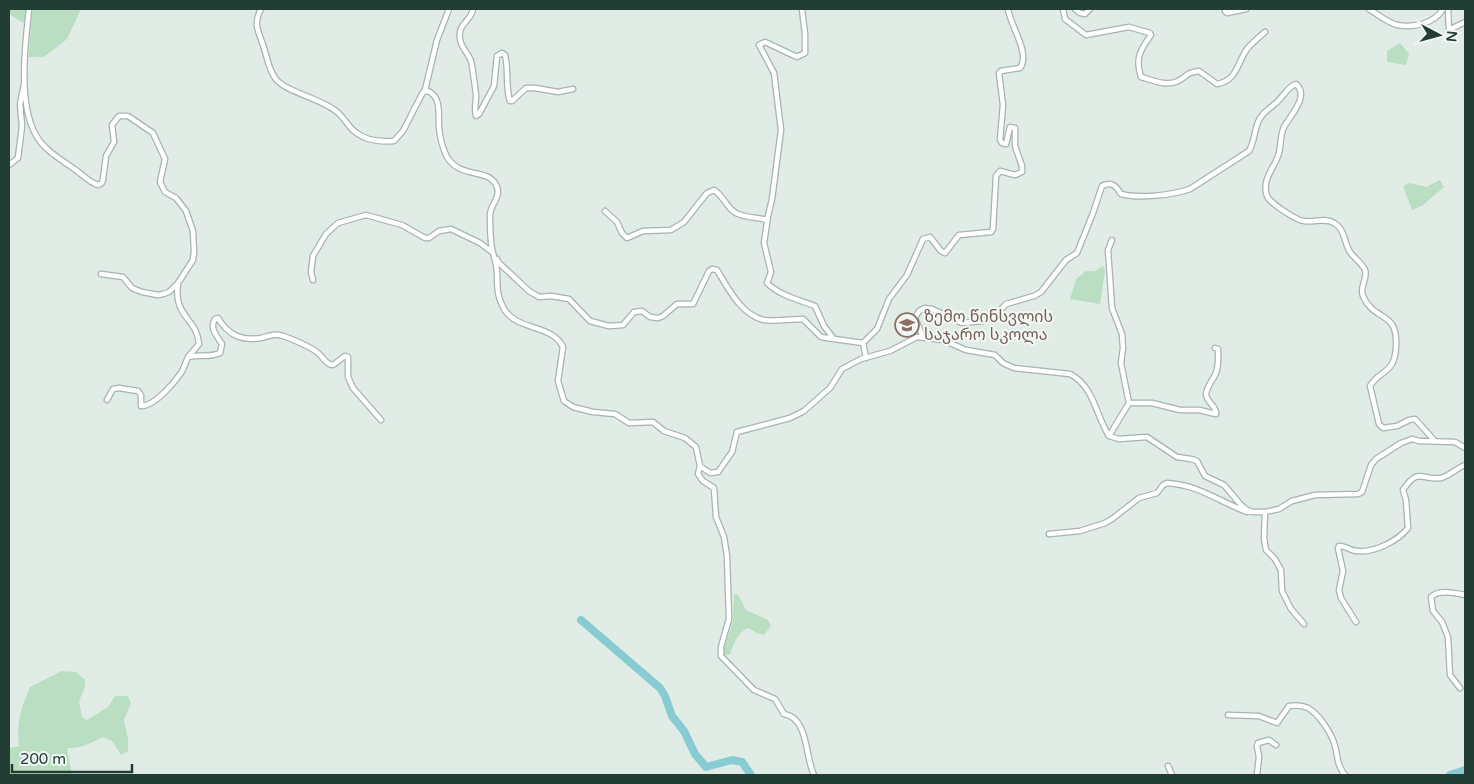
<svg xmlns="http://www.w3.org/2000/svg" width="1474" height="784" font-family="'Varela Round','Noto Sans Georgian',sans-serif">
<rect width="100%" height="100%" fill="#e1ece7"/>
<!-- green -->
<path fill="#b9dec1" d="M 9,9 L 28,9 L 25,24 L 9,14 Z
M 32,9 L 81,9 L 67,39 L 44,57 L 29,57 Z
M 1400,43 L 1409,54 L 1406,65 L 1387,62 L 1387,51 Z
M 1440,180 L 1444,187 L 1423,205 L 1412,210 L 1403,186 L 1410,183 L 1426,187 Z
M 1103,266 L 1105,271 L 1100,304 L 1070,299 L 1076,279 L 1086,271 L 1095,271 Z
M 734,594 L 738,595 L 746,610 L 768,620 L 771,626 L 764,635 L 757,633 L 749,628 C 738,631 733,644 730,655 L 725,655 L 723,652 L 733,621 Z
M 62,671 L 76,672 L 85,680 L 85,687 L 79,701 L 82,717 L 87,720 L 108,707 L 115,696 L 128,696 L 131,703 L 124,720 L 128,739 L 128,751 L 121,755 L 112,741 L 103,737 C 91,743 80,749 67,748 L 72,775 L 9,775 L 9,748 L 19,746 C 16,721 21,709 30,687 Z"/>
<g fill="none" stroke-linecap="round" stroke-linejoin="round">
<!-- river -->
<path stroke="#87cbd3" stroke-width="8" d="M 581,620 L 660,688 L 665,696 L 672,716 L 684,731 L 695,754 L 706,767 L 732,760 L 742,762 L 751,775
M 1450,775 L 1465,770"/>
<!-- minor casing -->
<g stroke="#a4b4ae" stroke-width="7">
<path id="minor" d="M 29,9 C 25,46 15,119 45,147 C 53,155 63,161 73,168 C 81,173 88,182 98,185 L 102,183 L 103,179 L 106,156 L 114,142 L 112,125 L 119,116 L 128,116 L 153,133 L 165,159 L 160,182 L 165,192 L 176,198 L 186,211 L 193,231 L 194,252 L 193,260 L 178,283 L 169,292 L 163,294 L 158,295 L 142,292 L 132,288 L 123,277 L 101,274
M 261,9 C 253,24 258,30 263,45 C 267,56 268,68 275,78 C 285,92 320,98 336,111 C 343,116 347,125 354,131 C 365,141 380,142 394,141 L 403,131 L 423,92 L 428,91 C 442,97 438,116 439,128 C 440,138 443,149 447,157 C 461,180 490,167 497,187 C 501,198 490,205 490,215 C 490,226 490,243 493,253 C 494,257 495,261 496,264 C 499,281 494,291 504,309 C 517,331 552,324 563,347 L 558,381 L 564,401 L 573,407 L 593,412 L 615,414 L 629,423 L 653,422 L 664,431 L 685,438 L 696,447 L 700,466 L 710,473 L 718,472 L 732,452 L 737,432 L 790,418 L 804,411 L 830,388 L 842,369 L 861,359 L 890,351 L 917,337 L 943,340 L 966,350 L 995,355 L 1003,363 L 1014,368 L 1070,374 C 1094,386 1096,416 1109,436 L 1119,439 L 1147,437 L 1177,457 L 1191,459 L 1197,461 L 1205,476 L 1224,485 L 1241,505 L 1247,510 L 1253,512 L 1265,512 L 1279,509 L 1292,501 L 1315,495 L 1358,494 L 1362,492 L 1371,465 L 1376,459 L 1401,443 L 1412,439 L 1419,441 L 1455,442 L 1465,448
M 473,9 C 472,19 461,23 460,32 C 458,46 467,50 471,61 C 472,64 476,93 476,96 C 476,103 474,109 476,116 L 479,114 L 494,86 L 497,56 L 502,53 L 505,55 C 509,70 505,86 510,101 L 512,101 L 526,88 L 535,88 L 558,92 L 573,89
M 802,9 L 805,34 L 805,53 L 797,57 L 765,42 L 759,45 L 774,73 L 781,130 L 772,199 L 768,216 L 764,243 L 771,272 L 767,283 C 779,295 799,300 815,306 L 824,326 L 834,339 L 863,343
M 1063,9 L 1065,19 L 1086,35 L 1129,27 L 1150,33 L 1151,35 C 1140,50 1135,59 1141,77 C 1152,80 1167,87 1178,81 C 1188,76 1185,73 1199,71 L 1217,84 C 1237,81 1237,63 1247,49 C 1252,43 1258,38 1265,32
M 1075,9 L 1080,13 L 1085,14 L 1090,9
M 1226,9 L 1225,11 L 1227,13 L 1246,9
M 1369,9 C 1377,14 1388,23 1397,25 C 1414,28 1434,24 1443,9
M 1448,9 L 1449,30 L 1465,22
M 425,90 L 437,40 L 449,9
M 9,165 L 18,158 L 22,126 L 20,104 L 24,85
M 605,211 L 617,222 L 622,233 L 627,238 L 643,231 L 671,230 L 684,222 L 707,193 L 714,190 C 725,197 726,208 736,213 C 745,218 757,217 767,220
M 1112,240 L 1108,250 L 1112,308 L 1122,334 L 1123,348 L 1121,363 L 1129,403
M 497,259 L 499,263 L 529,291 L 539,297 L 551,296 L 569,299 L 590,321 L 609,326 L 623,325 L 634,312 L 642,311 L 650,317 L 658,318 L 663,316 L 677,304 L 693,304 L 709,271 L 712,269 L 717,270 C 728,288 741,315 764,320 C 775,322 791,319 803,319 L 821,337 L 834,339
M 313,280 L 311,272 L 313,256 L 326,234 L 338,223 L 366,215 L 402,225 L 425,238 L 429,238 L 439,231 L 451,229 L 480,243 L 492,252
M 178,284 C 173,317 197,318 199,344 L 189,356
M 923,337 L 915,318 L 919,311 L 925,308 L 932,309 L 962,323 L 983,321 L 994,317 L 1006,304 L 1034,296 L 1041,292 L 1066,260 L 1077,253 L 1093,213 L 1102,186 C 1112,181 1116,186 1121,194 C 1140,199 1172,195 1190,189 L 1249,151 C 1255,141 1254,130 1259,120 C 1263,112 1269,109 1276,103 C 1283,97 1287,87 1296,84 C 1310,96 1290,116 1284,127 C 1280,135 1281,145 1279,153 C 1275,168 1261,179 1267,196 C 1270,203 1297,221 1304,221 C 1314,223 1325,217 1334,223 C 1345,229 1344,243 1350,252 C 1354,258 1362,263 1365,270 C 1368,279 1359,287 1363,296 C 1374,322 1398,310 1396,346 C 1395,375 1380,369 1370,386 L 1379,424 L 1383,428 L 1397,426 L 1409,420 L 1415,419 L 1435,441
M 866,358 L 863,343 L 877,329 L 889,299 L 907,275 L 923,239 L 930,237 L 941,251 L 945,253 L 959,235 L 991,232 L 993,229 L 996,176 L 1000,171 L 1015,175 L 1022,172 L 1022,166 L 1015,146 L 1015,128 L 1010,127 L 1006,144 L 1002,143 L 1000,140 L 1003,105 L 999,73 L 1001,71 L 1020,68 C 1031,54 1010,25 1008,9
M 107,400 L 113,389 L 119,388 L 138,391 L 141,395 L 141,406 C 155,406 174,383 181,373 C 184,368 186,362 188,357 C 199,354 210,358 220,353 L 222,344 C 217,336 209,328 215,319 L 218,318 C 228,335 241,341 261,338 C 269,336 275,333 283,336 C 290,338 313,348 318,353 C 322,356 324,361 329,364 L 333,365 L 345,356 L 348,357 L 348,377 L 353,388 L 381,420
M 1109,436 L 1129,403 L 1152,403 L 1180,410 L 1199,410 L 1216,414 C 1217,406 1206,402 1206,394 C 1207,386 1213,380 1216,373 C 1219,365 1218,357 1218,349 L 1215,348
M 700,466 L 698,474 L 703,481 L 714,488 L 716,517 L 724,537 L 727,556 L 729,619 L 721,647 L 721,656 L 754,690 L 775,699 L 784,714 C 809,718 805,758 814,775
M 1265,512 L 1264,538 L 1266,550 L 1275,559 L 1281,570 L 1282,591 L 1291,609 L 1304,624
M 1049,534 L 1080,531 L 1105,523 L 1112,519 L 1139,498 L 1157,493 L 1163,485 L 1167,483 C 1199,485 1218,501 1247,512
M 1356,622 L 1341,598 L 1339,590 L 1343,571 L 1338,548 L 1339,546 C 1345,545 1350,551 1357,551 C 1374,553 1398,541 1408,528 L 1406,500 L 1403,490 C 1419,466 1421,481 1441,478 C 1449,476 1457,468 1465,465
M 1460,688 L 1450,675 L 1448,637 L 1442,622 L 1433,611 L 1431,597 C 1439,589 1455,593 1465,595
M 1228,715 L 1259,716 L 1277,723 L 1289,706 C 1295,705 1302,705 1308,708 C 1319,714 1332,734 1335,746 C 1338,757 1337,766 1345,775
M 1168,766 L 1172,775
M 1257,775 L 1259,757 L 1257,746 L 1258,743 L 1269,740 L 1276,745"/>
</g>
<!-- minor -->
<use href="#minor" stroke="#fff" stroke-width="4.5"/>
</g>
<!-- icons -->
<defs>
<g id="school-ring" transform="scale(1.25)"><circle r="9.5" fill="#f2f8f5" stroke="#8d6e63" stroke-width="1.5"/><path d="M0-5L7-2L0 1L-7-2ZM-4 1L0 2.5L4 1V4Q0 6-4 4Z" fill="#8d6e63"/></g>
</defs>
<g fill-rule="evenodd">
<use href="#school-ring" x="907" y="325"/>
</g>
<g text-anchor="middle" stroke-width="4" stroke-linejoin="round" paint-order="stroke">
<!-- education labels -->
<g font-size="16" fill="#785e54" stroke="#f2f8f5" text-anchor="start">
<text x="924" y="322">ზემო წინსვლის<tspan x="924" dy="18">საჯარო სკოლა</tspan></text>
</g>
</g>
<!-- border -->
<rect width="1474" height="784" fill="none" stroke="#213d34" stroke-width="20"/>
<!-- north arrow -->
<g transform="translate(1439 35) rotate(96)" stroke="#f2f8f5" stroke-width="4" paint-order="stroke">
<path d="M0-4L9 19L0 12L-9 19Z" fill="#213d34"/>
<text y="-8" font-size="14" font-weight="bold" text-anchor="middle" fill="#213d34">N</text>
</g>
<!-- scale -->
<path d="M12 764v8h120v-8" fill="none" stroke="#213d34" stroke-width="2.5"/>
<text x="20" y="764" font-size="15" fill="#213d34" stroke="#f2f8f5" stroke-width="4" paint-order="stroke">200 m</text>
</svg>
